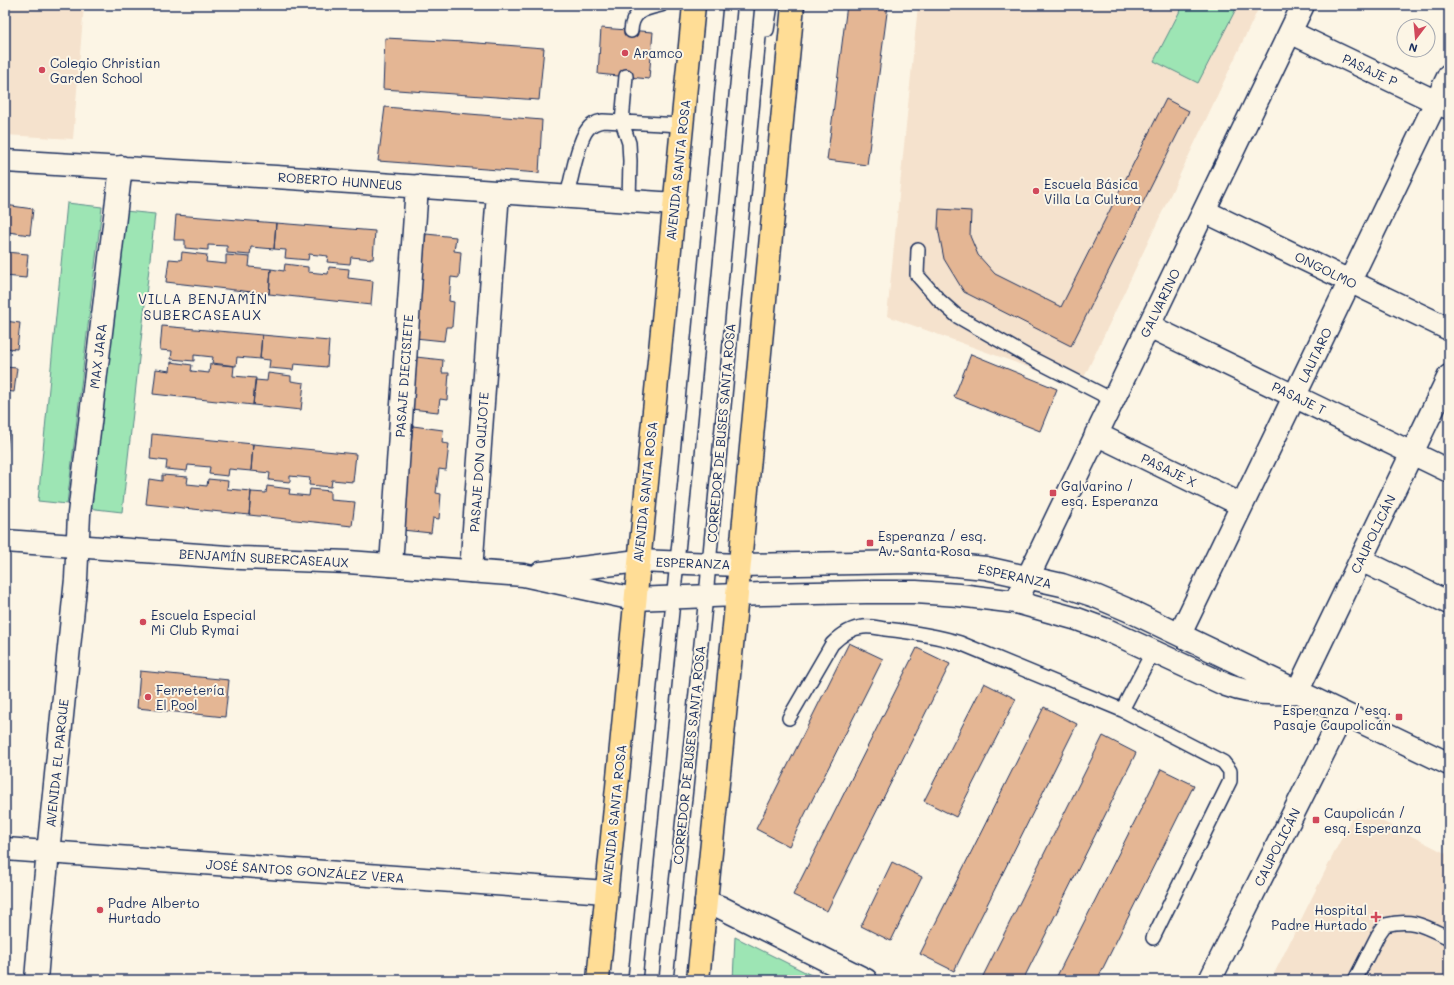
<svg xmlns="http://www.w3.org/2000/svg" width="1454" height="985" font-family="Mali,sans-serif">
<rect width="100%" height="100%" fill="#fcf5e5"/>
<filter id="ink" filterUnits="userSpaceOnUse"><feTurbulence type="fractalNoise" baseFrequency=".025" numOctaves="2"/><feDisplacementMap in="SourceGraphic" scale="8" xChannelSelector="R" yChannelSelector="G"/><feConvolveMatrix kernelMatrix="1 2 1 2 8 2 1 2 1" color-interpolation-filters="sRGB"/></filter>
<g filter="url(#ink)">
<!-- built -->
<path fill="#f5e2cd" d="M 5,5 L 84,5 L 73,139 L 5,135 Z
M 918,5 L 1260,5 L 1080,386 L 887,316 Z
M 1358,809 L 1449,855 L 1449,980 L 1271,980 L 1351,819 Z"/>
<!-- green -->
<path fill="#9de5b4" stroke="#5c8a89" d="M 1183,5 L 1238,5 L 1198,83 L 1154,61 Z
M 67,203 L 102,207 L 67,504 L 38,501 Z
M 125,211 L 155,214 L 122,512 L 87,508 Z
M 735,937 L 821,980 L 733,980 Z"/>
<!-- building -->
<path fill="#e4b694" stroke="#1b2f5e" d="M 847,5 L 888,5 L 867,165 L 827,160 Z
M 601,28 L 653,32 L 649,79 L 598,74 Z
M 385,38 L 464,42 L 544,48 L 539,100 L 383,89 Z
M 1166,99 L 1189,111 L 1071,346 L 964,292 L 944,259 L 938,228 L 939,209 L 971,211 L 970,236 L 978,255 L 995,274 L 1061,307 Z
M 385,107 L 542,120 L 539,173 L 378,161 Z
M 5,205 L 33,209 L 30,235 L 8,232 L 7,240 L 5,239 Z
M 176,215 L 276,223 L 274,249 L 251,247 L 250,255 L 227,253 L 227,246 L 208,245 L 208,250 L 185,248 L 185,240 L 174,240 Z
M 276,223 L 375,231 L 373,259 L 351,257 L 350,264 L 327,262 L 328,256 L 309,254 L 308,260 L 285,258 L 286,250 L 274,249 Z
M 426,234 L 456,237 L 454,251 L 461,252 L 459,278 L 451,277 L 449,301 L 454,302 L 452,327 L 446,327 L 444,341 L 415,338 Z
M 5,252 L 28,254 L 26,278 L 5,276 Z
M 182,252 L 207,255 L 206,262 L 226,264 L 226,255 L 250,257 L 249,267 L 271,269 L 269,294 L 166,282 L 169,259 L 181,260 Z
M 285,264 L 308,267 L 308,272 L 328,274 L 329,267 L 349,269 L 348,278 L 373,281 L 371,305 L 269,294 L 271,269 L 284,271 Z
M 5,321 L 20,323 L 17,349 L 5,348 Z
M 162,326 L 262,335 L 260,359 L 237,357 L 236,366 L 212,363 L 213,357 L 194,355 L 194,361 L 171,359 L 172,351 L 160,350 Z
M 262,335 L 329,341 L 327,367 L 294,364 L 293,370 L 269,368 L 270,360 L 260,359 Z
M 971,354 L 1057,389 L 1040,431 L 954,397 Z
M 416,357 L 443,360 L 442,373 L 449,373 L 447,400 L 440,399 L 438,412 L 411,409 Z
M 171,362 L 192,365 L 191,371 L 209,373 L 210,364 L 234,366 L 233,376 L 256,378 L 253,405 L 153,394 L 156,369 L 170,371 Z
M 5,367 L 17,368 L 14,392 L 5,391 Z
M 268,373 L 291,376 L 291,381 L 304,383 L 301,410 L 253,405 L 255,380 L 267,381 Z
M 413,426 L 443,430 L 442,443 L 449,444 L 446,470 L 439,469 L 436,493 L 441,494 L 439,519 L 433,518 L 431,533 L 402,530 Z
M 5,429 L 9,430 L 6,456 L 5,456 Z
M 152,434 L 253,444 L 251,471 L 229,469 L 228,476 L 209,474 L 210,467 L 188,465 L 187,471 L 166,469 L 167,461 L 150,459 Z
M 253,444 L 356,454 L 353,482 L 332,480 L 331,487 L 309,485 L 310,478 L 290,476 L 290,482 L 269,480 L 270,473 L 251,471 Z
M 162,475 L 188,477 L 187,484 L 207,486 L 208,479 L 228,481 L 227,489 L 251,491 L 249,515 L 146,504 L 149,479 L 162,481 Z
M 267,486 L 290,489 L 289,494 L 309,496 L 310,489 L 330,491 L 330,500 L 355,502 L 352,526 L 249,515 L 251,492 L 266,493 Z
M 849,643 L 883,659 L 789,846 L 756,829 Z
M 917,648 L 950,664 L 827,911 L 793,895 Z
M 140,671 L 229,680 L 225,717 L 137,708 Z
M 984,683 L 1016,699 L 956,817 L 924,801 Z
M 1044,707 L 1077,724 L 954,971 L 920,954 Z
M 1103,736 L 1136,753 L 1023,980 L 981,980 Z
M 1161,769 L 1194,785 L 1097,980 L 1055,980 Z
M 892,862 L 922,877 L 891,941 L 861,926 Z"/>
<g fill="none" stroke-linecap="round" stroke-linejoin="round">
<!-- service casing -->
<g stroke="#1b2f5e" stroke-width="16">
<path id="service" d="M 767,30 L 771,5
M 631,31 C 632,11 644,9 661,5
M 626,76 L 622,122 L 629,143 L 630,161 L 629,201
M 567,196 C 571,181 578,141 587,130 C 591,124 597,122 603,121 L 682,125
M 918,250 L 917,275 L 939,300 L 957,316 L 1027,356 L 1113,400
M 1122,710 L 1153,651
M 789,718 L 832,644 C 841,635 851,628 863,627 C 871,626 878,628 885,629 C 912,632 934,635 960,643 L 1122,710 L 1223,762 L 1230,771 L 1230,781 L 1153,938
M 635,980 L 683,502 L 730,5
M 666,980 L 706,596 L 762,5
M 1355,980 L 1378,935 L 1385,925 C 1413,918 1424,926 1449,938"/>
</g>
<!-- minor casing -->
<g stroke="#1b2f5e" stroke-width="25">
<path id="minor" d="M 1290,32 L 1449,108
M 5,161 L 276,177 L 675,204
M 1204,211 L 1449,329
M 1149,326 L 1449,471
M 1096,434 L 1242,505
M 1361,560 L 1449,603
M 391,565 L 417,186
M 471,571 L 498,192
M 1016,602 L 1303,5
M 1180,634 L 1449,75
M 1297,692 L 1449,376
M 5,849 L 606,892
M 706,902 L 720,907 L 866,980
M 36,980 L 40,931 L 76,579 L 79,514 L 121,167
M 1210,980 L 1343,714"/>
</g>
<!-- tertiary casing -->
<g stroke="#1b2f5e" stroke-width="25">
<path id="tertiary" d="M 5,541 L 241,558 L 348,562 L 523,575 L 634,599 L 763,594 L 866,592 L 916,592 L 959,595 L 1016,602 L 1077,619 L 1107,630 L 1226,685 C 1250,694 1272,695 1297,692
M 541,573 L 638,561 L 739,565 L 911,562 L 944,564 L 986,568 L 1062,585 L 1095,596 L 1128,610 L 1449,764"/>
</g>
<!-- primary casing -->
<g stroke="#1b2f5e" stroke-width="25">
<path id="primary" d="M 598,980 L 694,5
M 698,980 L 734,626 L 793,5"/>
</g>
<!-- service -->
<use href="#service" stroke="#fcf5e5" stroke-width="13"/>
<!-- minor -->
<use href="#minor" stroke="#fcf5e5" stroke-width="22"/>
<!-- tertiary -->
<use href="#tertiary" stroke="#fcf5e5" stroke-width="22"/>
<!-- primary -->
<use href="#primary" stroke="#ffdd96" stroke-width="22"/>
</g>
</g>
<!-- markers -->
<g fill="#d1495b" stroke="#fcf5e5" stroke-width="1.5">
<circle cx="625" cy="53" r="4"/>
<circle cx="42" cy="70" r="4"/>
<circle cx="1036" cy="191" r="4"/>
<rect x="1049" y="489" width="8" height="8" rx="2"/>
<rect x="866" y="539" width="8" height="8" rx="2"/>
<circle cx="143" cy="622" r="4"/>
<circle cx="148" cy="697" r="4"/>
<rect x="1395" y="713" width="8" height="8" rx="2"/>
<rect x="1312" y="816" width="8" height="8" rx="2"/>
<circle cx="100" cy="910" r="4"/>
<path d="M1374 911h4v4h4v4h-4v4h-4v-4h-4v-4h4z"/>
</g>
<g text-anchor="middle" stroke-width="4" stroke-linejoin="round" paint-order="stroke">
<!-- poi labels -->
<g font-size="13" fill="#1b2f5e" stroke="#fcf5e5" text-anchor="start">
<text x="633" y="58">Aramco</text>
<text x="50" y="68">Colegio Christian<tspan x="50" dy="15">Garden School</tspan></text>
<text x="1044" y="189">Escuela Básica<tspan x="1044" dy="15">Villa La Cultura</tspan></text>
<text x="1061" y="491">Galvarino /<tspan x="1061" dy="15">esq. Esperanza</tspan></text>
<text x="878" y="541">Esperanza / esq.<tspan x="878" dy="15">Av. Santa Rosa</tspan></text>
<text x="151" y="620">Escuela Especial<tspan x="151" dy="15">Mi Club Rymai</tspan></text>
<text x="156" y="695">Ferretería<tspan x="156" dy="15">El Pool</tspan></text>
<text x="1391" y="715" text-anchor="end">Esperanza / esq.<tspan x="1391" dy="15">Pasaje Caupolicán</tspan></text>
<text x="1324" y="818">Caupolicán /<tspan x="1324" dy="15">esq. Esperanza</tspan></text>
<text x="108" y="908">Padre Alberto<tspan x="108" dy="15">Hurtado</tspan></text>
<text x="1367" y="915" text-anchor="end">Hospital<tspan x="1367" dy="15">Padre Hurtado</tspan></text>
</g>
<!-- street labels -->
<g font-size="13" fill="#1b2f5e" stroke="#fcf5e5">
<text transform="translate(1370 70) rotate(25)" y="5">PASAJE P</text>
<text transform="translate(678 170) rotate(-84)" y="5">AVENIDA SANTA ROSA</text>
<text transform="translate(340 181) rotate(4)" y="5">ROBERTO HUNNEUS</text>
<text transform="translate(1326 270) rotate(26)" y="5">ONGOLMO</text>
<text transform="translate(1160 303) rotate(-64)" y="5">GALVARINO</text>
<text transform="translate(1315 355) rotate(-64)" y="5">LAUTARO</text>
<text transform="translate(98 356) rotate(-83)" y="5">MAX JARA</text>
<text transform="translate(404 376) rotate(-86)" y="5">PASAJE DIECISIETE</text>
<text transform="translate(1299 398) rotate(26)" y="5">PASAJE T</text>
<text transform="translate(721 433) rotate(-85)" y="5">CORREDOR DE BUSES SANTA ROSA</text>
<text transform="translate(479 462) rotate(-86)" y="5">PASAJE DON QUIJOTE</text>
<text transform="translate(1169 470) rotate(26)" y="5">PASAJE X</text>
<text transform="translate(645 492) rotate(-84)" y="5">AVENIDA SANTA ROSA</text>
<text transform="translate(1373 534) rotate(-64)" y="5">CAUPOLICÁN</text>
<text transform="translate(264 558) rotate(3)" y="5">BENJAMÍN SUBERCASEAUX</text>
<text transform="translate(693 563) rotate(2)" y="5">ESPERANZA</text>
<text transform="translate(1015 576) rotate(12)" y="5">ESPERANZA</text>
<text transform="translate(689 755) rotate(-84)" y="5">CORREDOR DE BUSES SANTA ROSA</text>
<text transform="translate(57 763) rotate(-84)" y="5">AVENIDA EL PARQUE</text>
<text transform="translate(614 815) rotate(-84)" y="5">AVENIDA SANTA ROSA</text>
<text transform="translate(1277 847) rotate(-63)" y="5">CAUPOLICÁN</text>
<text transform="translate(305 871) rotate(4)" y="5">JOSÉ SANTOS GONZÁLEZ VERA</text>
</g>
<!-- neighbourhood labels -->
<g font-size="14" letter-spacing="1" fill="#1b2f5e" stroke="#fcf5e5">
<text x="203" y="304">VILLA BENJAMÍN<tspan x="203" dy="16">SUBERCASEAUX</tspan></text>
</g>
</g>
<!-- margin -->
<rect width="1454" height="985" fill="none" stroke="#fcf5e5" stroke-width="20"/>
<rect x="10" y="10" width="1434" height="965" fill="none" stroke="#1b2f5e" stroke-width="1.5" filter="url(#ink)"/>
<!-- north arrow -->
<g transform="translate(1416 38) rotate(196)"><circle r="19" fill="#fcf5e5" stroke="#a2a6af"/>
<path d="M0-3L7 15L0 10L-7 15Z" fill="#d1495b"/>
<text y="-6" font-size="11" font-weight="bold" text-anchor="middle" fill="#1b2f5e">N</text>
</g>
</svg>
